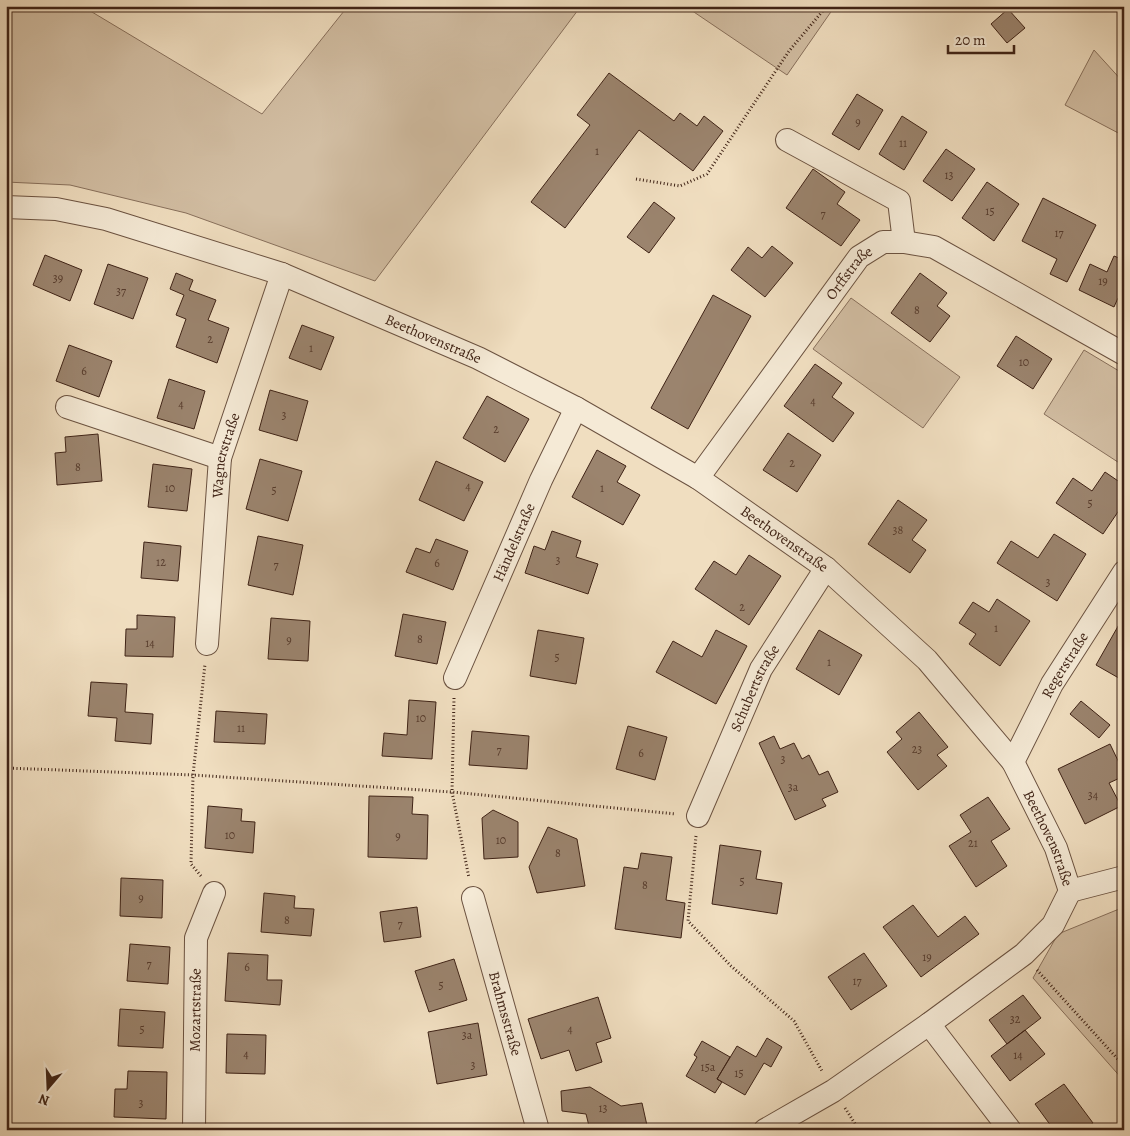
<svg xmlns="http://www.w3.org/2000/svg" width="1130" height="1136" font-family="Alegreya,serif">
<rect width="100%" height="100%" fill="#f0dec0"/>
<filter id="stains"><feTurbulence type="fractalNoise" baseFrequency=".004" numOctaves="4"/><feColorMatrix values="0 0 0 0 .2 0 0 0 0 .09 0 0 0 0 .02 0 0 0 .5 -.17"/></filter>
<radialGradient id="worn" r=".72"><stop offset=".6" stop-color="#630" stop-opacity="0"/><stop offset="1" stop-color="#630" stop-opacity=".3"/></radialGradient>
<!-- green -->
<path fill="#d2bea3" stroke="#88705c" d="M 6,6 L 82,6 L 262,114 L 348,6 L 581,6 L 375,281 L 186,213 L 70,185 L 6,182 Z
M 685,6 L 835,6 L 787,75 Z
M 1094,50 L 1124,83 L 1124,136 L 1065,105 Z
M 851,298 L 960,377 L 923,428 L 813,349 Z
M 1084,350 L 1124,374 L 1124,466 L 1044,414 Z
M 1124,907 L 1124,1081 L 1033,978 L 1058,934 Z"/>
<!-- building -->
<path fill="#9b846e" stroke="#3f2316" d="M 1008,9 L 1025,28 L 1007,43 L 991,24 Z
M 609,73 L 674,121 L 680,113 L 697,126 L 704,116 L 723,131 L 693,171 L 639,130 L 565,228 L 531,202 L 590,125 L 577,115 Z
M 857,94 L 883,110 L 859,150 L 832,134 Z
M 902,116 L 927,132 L 904,170 L 879,154 Z
M 946,149 L 975,169 L 952,201 L 923,181 Z
M 813,169 L 845,192 L 837,204 L 860,220 L 841,246 L 786,208 Z
M 987,182 L 1019,204 L 994,241 L 962,218 Z
M 1043,198 L 1096,225 L 1067,282 L 1050,274 L 1057,259 L 1022,241 Z
M 654,202 L 675,218 L 649,253 L 627,237 Z
M 772,246 L 793,263 L 765,297 L 731,270 L 748,247 L 762,258 Z
M 45,255 L 82,270 L 70,301 L 33,285 Z
M 1114,256 L 1124,260 L 1124,301 L 1118,298 L 1114,307 L 1079,290 L 1090,264 L 1107,272 Z
M 108,264 L 148,278 L 133,319 L 94,304 Z
M 176,273 L 193,280 L 189,290 L 216,300 L 208,320 L 229,328 L 217,363 L 176,347 L 186,319 L 176,315 L 184,295 L 170,289 Z
M 920,273 L 947,293 L 937,306 L 950,316 L 930,342 L 891,313 Z
M 713,295 L 751,316 L 688,429 L 651,408 Z
M 302,325 L 334,337 L 321,370 L 289,358 Z
M 1016,336 L 1052,359 L 1033,389 L 997,366 Z
M 69,345 L 112,361 L 99,397 L 56,381 Z
M 815,364 L 842,383 L 832,397 L 854,413 L 833,442 L 784,406 Z
M 169,379 L 205,391 L 194,429 L 157,418 Z
M 270,390 L 308,401 L 297,441 L 259,430 Z
M 487,396 L 529,419 L 505,462 L 463,438 Z
M 788,433 L 821,455 L 797,492 L 763,470 Z
M 98,434 L 102,481 L 57,485 L 55,453 L 66,452 L 65,437 Z
M 597,450 L 626,466 L 617,482 L 640,495 L 623,525 L 572,497 Z
M 260,459 L 302,471 L 288,521 L 246,509 Z
M 436,461 L 483,482 L 464,521 L 419,500 Z
M 153,464 L 192,469 L 187,511 L 148,507 Z
M 1105,472 L 1124,485 L 1124,503 L 1103,534 L 1056,503 L 1073,478 L 1092,491 Z
M 898,500 L 927,520 L 912,540 L 926,550 L 910,573 L 868,544 Z
M 552,531 L 581,541 L 576,557 L 598,564 L 588,594 L 525,573 L 534,546 L 545,550 Z
M 1054,534 L 1086,554 L 1057,601 L 997,563 L 1011,541 L 1038,558 Z
M 258,536 L 303,545 L 293,595 L 248,585 Z
M 436,539 L 468,551 L 453,590 L 406,572 L 416,548 L 430,553 Z
M 144,542 L 181,546 L 178,581 L 141,578 Z
M 749,555 L 781,576 L 749,625 L 695,589 L 714,561 L 736,575 Z
M 997,599 L 1030,621 L 1000,666 L 969,644 L 976,634 L 959,623 L 973,602 L 989,612 Z
M 403,614 L 446,622 L 437,664 L 395,656 Z
M 137,615 L 175,617 L 173,657 L 125,656 L 126,629 L 137,629 Z
M 271,618 L 310,621 L 308,661 L 268,659 Z
M 1121,621 L 1124,622 L 1124,681 L 1096,665 Z
M 538,630 L 584,638 L 576,684 L 530,676 Z
M 716,630 L 747,646 L 716,704 L 656,672 L 673,641 L 702,657 Z
M 819,630 L 862,655 L 839,695 L 796,669 Z
M 91,682 L 127,684 L 125,712 L 153,714 L 151,744 L 115,741 L 117,718 L 88,716 Z
M 409,700 L 436,702 L 432,759 L 382,756 L 384,733 L 407,735 Z
M 1081,701 L 1110,725 L 1099,738 L 1070,714 Z
M 216,711 L 267,714 L 265,744 L 214,742 Z
M 919,712 L 948,747 L 937,755 L 947,766 L 918,790 L 887,752 L 902,739 L 896,732 Z
M 628,726 L 667,737 L 655,780 L 616,769 Z
M 472,731 L 529,736 L 527,769 L 469,765 Z
M 774,736 L 780,749 L 794,743 L 802,759 L 809,755 L 819,775 L 828,771 L 838,792 L 822,799 L 826,806 L 795,820 L 759,743 Z
M 1110,744 L 1124,773 L 1124,776 L 1109,783 L 1121,806 L 1085,824 L 1058,769 Z
M 369,796 L 413,797 L 412,814 L 428,815 L 427,859 L 368,857 Z
M 988,797 L 1010,829 L 991,841 L 1007,866 L 976,887 L 949,846 L 971,832 L 960,815 Z
M 208,806 L 242,809 L 241,821 L 255,822 L 253,853 L 205,848 Z
M 493,810 L 518,822 L 518,857 L 484,859 L 482,818 Z
M 548,827 L 577,839 L 585,886 L 537,893 L 529,867 Z
M 720,845 L 761,851 L 756,879 L 782,883 L 777,914 L 712,904 Z
M 641,853 L 672,857 L 666,900 L 685,903 L 681,938 L 615,929 L 624,867 L 638,869 Z
M 121,878 L 163,880 L 162,918 L 120,916 Z
M 264,893 L 295,896 L 294,908 L 314,909 L 311,936 L 261,932 Z
M 913,905 L 938,937 L 965,916 L 979,934 L 921,977 L 883,927 Z
M 417,907 L 421,937 L 384,942 L 380,912 Z
M 130,944 L 170,947 L 168,984 L 127,981 Z
M 228,953 L 268,955 L 267,980 L 282,980 L 280,1005 L 225,1001 Z
M 864,953 L 887,986 L 851,1010 L 828,977 Z
M 454,959 L 467,1000 L 429,1012 L 415,971 Z
M 1023,995 L 1041,1018 L 1007,1044 L 989,1020 Z
M 598,997 L 611,1038 L 596,1043 L 602,1062 L 576,1071 L 569,1050 L 541,1059 L 528,1019 Z
M 120,1009 L 165,1012 L 163,1048 L 118,1046 Z
M 478,1023 L 487,1075 L 437,1084 L 428,1032 Z
M 1025,1030 L 1045,1054 L 1010,1081 L 991,1056 Z
M 227,1034 L 266,1035 L 265,1074 L 226,1073 Z
M 767,1038 L 782,1047 L 771,1067 L 764,1063 L 745,1095 L 717,1079 L 737,1046 L 756,1057 Z
M 702,1041 L 730,1057 L 717,1079 L 722,1082 L 715,1093 L 686,1076 L 697,1057 L 694,1055 Z
M 128,1071 L 167,1072 L 166,1119 L 114,1117 L 115,1089 L 127,1089 Z
M 1064,1084 L 1093,1123 L 1083,1130 L 1054,1130 L 1035,1104 Z
M 590,1087 L 621,1106 L 642,1103 L 648,1130 L 590,1130 L 586,1114 L 562,1111 L 561,1091 Z"/>
<g fill="none" stroke-linecap="round" stroke-linejoin="round">
<!-- minor casing -->
<g stroke="#6b5240" stroke-width="24">
<g id="minor">
<path d="M 787,140 L 899,201 L 904,242"/>
<path id="s1" d="M 6,207 L 56,209 L 106,219 L 282,274 L 478,358 L 576,408 L 698,478 L 826,568 L 927,660 L 1013,762 L 1056,848 L 1070,891 L 1053,925 L 1024,954 L 929,1024 L 833,1091 L 765,1130"/>
<path d="M 67,407 L 220,458"/>
<path id="s2" d="M 698,478 L 859,257 L 883,242 L 904,242 L 934,247 L 1124,354"/>
<path id="s3" d="M 207,644 L 220,458 L 282,274"/>
<path id="s4" d="M 455,678 L 541,480 L 576,408"/>
<path id="s5" d="M 1013,762 L 1052,684 L 1124,572"/>
<path id="s6" d="M 698,816 L 761,669 L 826,568"/>
<path d="M 1070,891 L 1124,877"/>
<path id="s7" d="M 473,898 L 538,1130"/>
<path d="M 929,1024 L 1010,1130"/>
<path id="s8" d="M 194,1130 L 196,938 L 214,893"/>
</g>
</g>
<!-- path -->
<path stroke="#3f2316" stroke-width="3" stroke-dasharray="1 2.5" stroke-linecap="butt" d="M 636,179 L 680,186 L 707,174 L 789,51 L 827,6
M 454,698 L 452,792 L 469,878
M 6,768 L 193,775 L 452,792 L 676,814
M 696,836 L 688,921 L 731,966 L 794,1021 L 822,1071
M 201,876 L 191,864 L 193,775 L 205,664
M 1037,970 L 1124,1066
M 845,1108 L 859,1130"/>
<!-- minor -->
<use href="#minor" stroke="#f5ead6" stroke-width="22"/>
</g>
<g text-anchor="middle" stroke-width="4" stroke-linejoin="round" paint-order="stroke">
<!-- number labels -->
<g font-size="12" fill="#563b2c">
<text x="858" y="126">9</text>
<text x="903" y="147">11</text>
<text x="597" y="155">1</text>
<text x="949" y="179">13</text>
<text x="990" y="215">15</text>
<text x="823" y="218">7</text>
<text x="1059" y="237">17</text>
<text x="58" y="282">39</text>
<text x="1103" y="285">19</text>
<text x="121" y="295">37</text>
<text x="917" y="314">8</text>
<text x="210" y="343">2</text>
<text x="311" y="352">1</text>
<text x="1024" y="366">10</text>
<text x="84" y="375">6</text>
<text x="813" y="405">4</text>
<text x="181" y="408">4</text>
<text x="284" y="419">3</text>
<text x="496" y="433">2</text>
<text x="792" y="467">2</text>
<text x="78" y="471">8</text>
<text x="468" y="490">4</text>
<text x="170" y="492">10</text>
<text x="602" y="492">1</text>
<text x="274" y="494">5</text>
<text x="1090" y="507">5</text>
<text x="898" y="534">38</text>
<text x="558" y="564">3</text>
<text x="161" y="566">12</text>
<text x="437" y="567">6</text>
<text x="276" y="569">7</text>
<text x="1048" y="586">3</text>
<text x="742" y="611">2</text>
<text x="996" y="632">1</text>
<text x="420" y="643">8</text>
<text x="289" y="644">9</text>
<text x="150" y="647">14</text>
<text x="557" y="661">5</text>
<text x="829" y="666">1</text>
<text x="421" y="722">10</text>
<text x="241" y="732">11</text>
<text x="917" y="753">23</text>
<text x="499" y="754">7</text>
<text x="641" y="757">6</text>
<text x="783" y="763">3</text>
<text x="793" y="791">3a</text>
<text x="1093" y="799">34</text>
<text x="230" y="839">10</text>
<text x="398" y="840">9</text>
<text x="501" y="844">10</text>
<text x="973" y="847">21</text>
<text x="558" y="857">8</text>
<text x="742" y="885">5</text>
<text x="645" y="889">8</text>
<text x="141" y="902">9</text>
<text x="287" y="924">8</text>
<text x="400" y="928">7</text>
<text x="927" y="961">19</text>
<text x="149" y="968">7</text>
<text x="247" y="971">6</text>
<text x="857" y="985">17</text>
<text x="441" y="989">5</text>
<text x="1015" y="1023">32</text>
<text x="142" y="1033">5</text>
<text x="570" y="1033">4</text>
<text x="467" y="1039">3a</text>
<text x="246" y="1058">4</text>
<text x="1018" y="1059">14</text>
<text x="473" y="1069">3</text>
<text x="708" y="1071">15a</text>
<text x="739" y="1077">15</text>
<text x="141" y="1107">3</text>
<text x="603" y="1112">13</text>
</g>
<!-- street labels -->
<g font-size="15" fill="#3f2316" stroke="#f5ead6">
<text dy="5" stroke="none"><textPath href="#s2" startOffset="255">Orffstraße</textPath></text>
<text dy="5" stroke="none"><textPath href="#s1" startOffset="450">Beethovenstraße</textPath></text>
<text dy="5" stroke="none"><textPath href="#s3" startOffset="190">Wagnerstraße</textPath></text>
<text dy="5" stroke="none"><textPath href="#s1" startOffset="855">Beethovenstraße</textPath></text>
<text dy="5" stroke="none"><textPath href="#s4" startOffset="148">Händelstraße</textPath></text>
<text dy="5" stroke="none"><textPath href="#s5" startOffset="110">Regerstraße</textPath></text>
<text dy="5" stroke="none"><textPath href="#s6" startOffset="140">Schubertstraße</textPath></text>
<text dy="5" stroke="none"><textPath href="#s1" startOffset="1260">Beethovenstraße</textPath></text>
<text dy="5" stroke="none"><textPath href="#s8" startOffset="120">Mozartstraße</textPath></text>
<text dy="5" stroke="none"><textPath href="#s7" startOffset="120">Brahmsstraße</textPath></text>
</g>
</g>
<!-- margin -->
<rect width="1130" height="1136" fill="none" stroke="#f0dec0" stroke-width="25"/>
<rect x="8" y="8" width="1115" height="1121" fill="none" stroke="#3f2316" stroke-width="2.5"/>
<rect x="12" y="12" width="1105" height="1111" fill="none" stroke="#3f2316"/>
<!-- north arrow -->
<g transform="translate(48 1088) rotate(199)" stroke="#f5ead6" stroke-width="4" paint-order="stroke">
<path d="M0-4L9 19L0 12L-9 19Z" fill="#3f2316"/>
<text y="-8" font-size="14" font-weight="bold" text-anchor="middle" fill="#3f2316">N</text>
</g>
<!-- scale -->
<path d="M948 45v8h66v-8" fill="none" stroke="#3f2316" stroke-width="2.5"/>
<text x="955" y="45" font-size="15" fill="#3f2316" stroke="#f5ead6" stroke-width="4" paint-order="stroke">20 m</text>
<rect width="100%" height="100%" filter="url(#stains)"/>
<rect width="100%" height="100%" fill="url(#worn)"/>
</svg>
